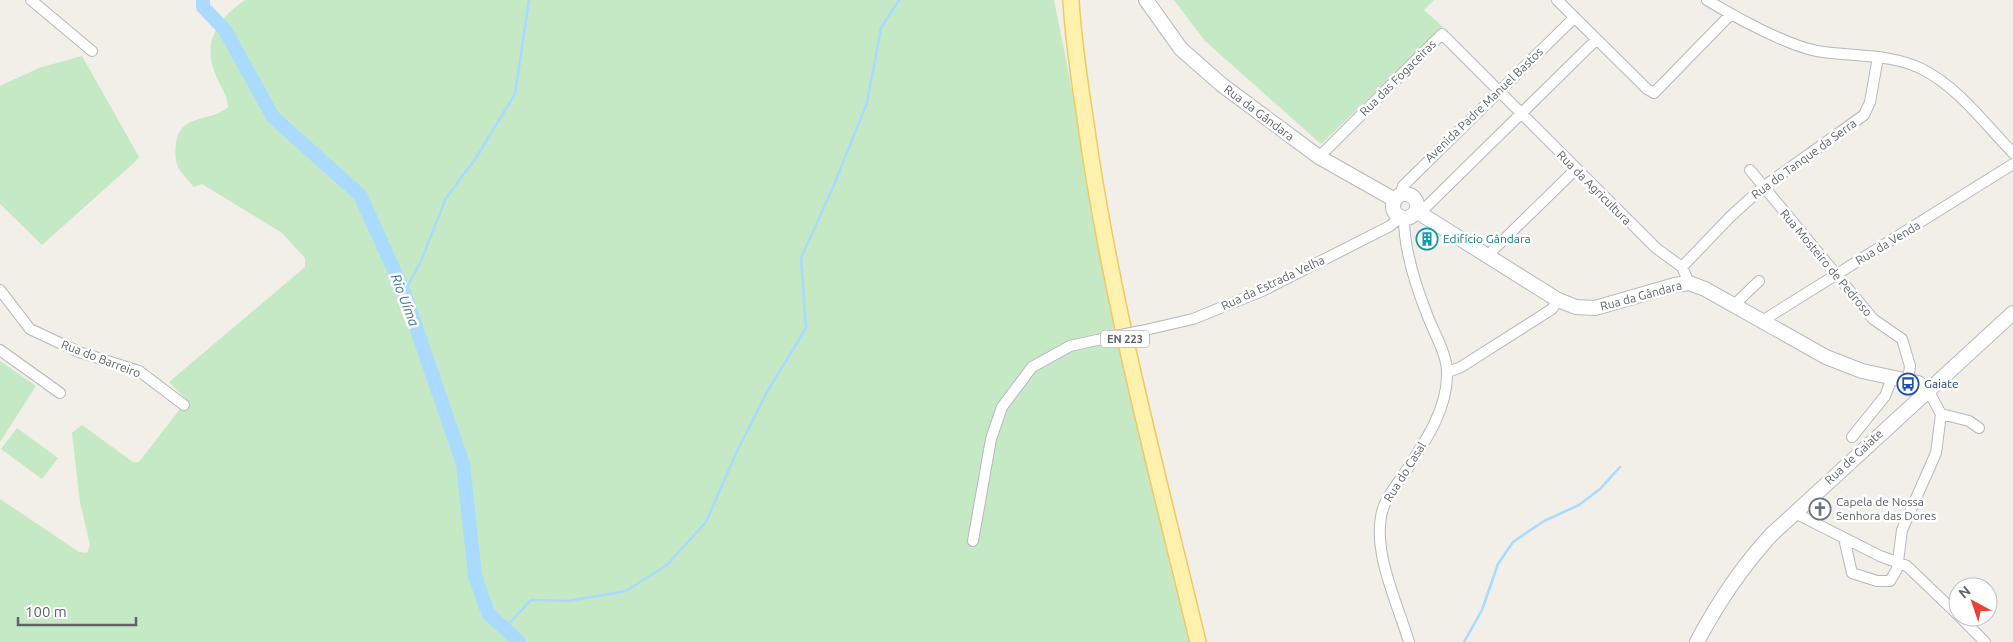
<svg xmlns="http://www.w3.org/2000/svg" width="2013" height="642" font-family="Ubuntu,sans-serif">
<rect width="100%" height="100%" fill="#f1efe8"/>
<!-- green -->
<path fill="#c5e8c5" d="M 245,0 L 1054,0 L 1120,329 L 1192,642 L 0,642 L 0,499 L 79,552 L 87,553 L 90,545 L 80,502 L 72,433 L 82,425 L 133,462 L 139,462 L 187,400 L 169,382 L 305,267 L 305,258 L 282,233 L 202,184 L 194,187 C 180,171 173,167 176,144 C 179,113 210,123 228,107 C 228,97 221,87 217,78 C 201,44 216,20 245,0 Z
M 1174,0 L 1434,0 L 1424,10 L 1443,27 L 1321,144 L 1205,41 Z
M 82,56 L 139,157 L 136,161 L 42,245 L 0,204 L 0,86 L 39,68 Z
M 0,361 L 36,386 L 0,442 Z
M 17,428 L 58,458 L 42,479 L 1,449 Z"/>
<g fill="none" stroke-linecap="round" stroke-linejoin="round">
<!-- stream -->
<path stroke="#aadaff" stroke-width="2.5" d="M 404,292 L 421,261 L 446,198 L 476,158 L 515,94 L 529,0
M 505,628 L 531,600 L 568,601 L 626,591 L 667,565 L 706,522 L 738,449 L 767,392 L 806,328 L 801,258 L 831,192 L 867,103 L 881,28 L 899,0
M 1464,642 L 1482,610 L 1498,564 L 1513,542 L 1544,521 L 1579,505 L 1600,489 L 1620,467"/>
<!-- river -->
<path stroke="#aadaff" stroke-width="14" d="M 203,0 L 203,7 L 225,30 L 273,117 L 360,195 L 404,292 L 463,464 L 475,576 L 488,613 L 519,642"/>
<!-- street casing -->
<g stroke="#b5b8bc" stroke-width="12">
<path id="street" d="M 31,0 L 92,51
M 1557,0 L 1647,89 L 1654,93 L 1731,14
M 1707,0 C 1735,17 1786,45 1817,51 C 1851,57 1890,53 1922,69 C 1958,87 1985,124 2013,153
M 1319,157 L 1442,34 L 1656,248 L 1682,267 L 1689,283
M 1750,170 L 1873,319 L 1902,339 L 1910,366 L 1908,380
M 1400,196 L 1403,186 L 1574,18
M 1417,208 L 1425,208 L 1596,40
M 1404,218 C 1404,250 1416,287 1428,317 C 1435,335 1448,356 1447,375 C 1447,411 1423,445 1404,474 C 1395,487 1383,501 1381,517 C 1374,556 1398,605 1409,642
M 1488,255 L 1575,170
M 1682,267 L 1731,216 L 1763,187 L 1864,115 L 1870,102 L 1878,57
M 0,290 L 30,329 L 79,352 L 139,371 L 184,405
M 1734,305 L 1759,281
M 1762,321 L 2013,164
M 1141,331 L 1193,319 L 1262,291 L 1390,226 L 1401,217
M 0,350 L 60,393
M 1448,372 L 1461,367 L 1552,309 L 1558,300
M 1941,414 L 1969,421 L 1979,428
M 1852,437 L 1885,396 L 1893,376
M 1795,513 L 1880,556 L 1907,566 L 1958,615
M 1844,538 L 1852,573 L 1877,581 L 1890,581 L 1897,569 L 1902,530 L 1936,453 L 1941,414 L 1928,390
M 973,541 L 991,439 L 1002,407 L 1032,367 L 1070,346 L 1106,338
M 1960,617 L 1985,642"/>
</g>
<!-- secondary casing -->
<g stroke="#b6babf" stroke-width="16">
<path id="secondary" d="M 1146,0 L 1181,49 L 1222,85 L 1319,157 L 1395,200
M1393 206a12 12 0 1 1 24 0a12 12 0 1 1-24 0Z
M 1416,211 L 1558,300 L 1576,307 L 1595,308 L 1675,285 L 1689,283 L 1705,289 L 1826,357 L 1862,371 L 1918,383 L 1928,390
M 1697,642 C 1718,602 1741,568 1771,535 L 2013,313"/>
</g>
<!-- primary casing -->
<g stroke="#f2c960" stroke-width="18">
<path id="primary" d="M 1071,0 C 1073,39 1079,78 1085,117 C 1109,294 1156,468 1198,642"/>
</g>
<!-- street -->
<use href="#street" stroke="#fff" stroke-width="10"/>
<!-- secondary -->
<use href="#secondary" stroke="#fff" stroke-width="14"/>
<!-- primary -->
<use href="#primary" stroke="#fff2af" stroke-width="15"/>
<!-- street-bridge casing -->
<g stroke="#b5b8bc" stroke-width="12" stroke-linecap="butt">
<path id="street-bridge" d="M 1106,338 L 1141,331"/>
</g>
<!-- street-bridge -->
<use href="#street-bridge" stroke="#fff" stroke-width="10"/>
</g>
<!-- icons -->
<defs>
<g id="building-ring" transform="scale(1.125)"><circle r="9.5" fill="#fff" stroke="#0f9aa8" stroke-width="1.5"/><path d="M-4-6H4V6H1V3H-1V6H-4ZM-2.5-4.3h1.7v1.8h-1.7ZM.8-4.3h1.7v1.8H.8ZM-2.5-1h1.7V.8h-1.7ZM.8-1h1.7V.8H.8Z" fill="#0f9aa8"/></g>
<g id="bus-ring" transform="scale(1.125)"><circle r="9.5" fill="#fff" stroke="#1a4fb4" stroke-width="1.5"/><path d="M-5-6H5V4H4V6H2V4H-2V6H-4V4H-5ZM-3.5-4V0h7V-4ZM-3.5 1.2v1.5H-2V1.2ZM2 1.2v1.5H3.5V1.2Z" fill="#1a4fb4"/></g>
<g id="church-ring" transform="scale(1.125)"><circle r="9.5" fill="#fff" stroke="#6b7280" stroke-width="1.5"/><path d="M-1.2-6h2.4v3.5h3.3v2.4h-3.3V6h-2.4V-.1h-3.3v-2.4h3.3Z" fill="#6b7280"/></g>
</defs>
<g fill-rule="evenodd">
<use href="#building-ring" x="1427" y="239"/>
<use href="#bus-ring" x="1908" y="384"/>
<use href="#church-ring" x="1820" y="509"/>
</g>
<g text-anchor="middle" stroke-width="5" stroke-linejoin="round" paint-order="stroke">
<!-- shield labels -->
<rect fill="#fff" stroke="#8f9295" stroke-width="1" x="1101" y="330.5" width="48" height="17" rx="4"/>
<g font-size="11" font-weight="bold" fill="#5f6368">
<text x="1125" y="343">EN 223</text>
</g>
<!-- street labels -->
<g font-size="12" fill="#5f6368" stroke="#fff">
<text transform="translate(1398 78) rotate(-45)" y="4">Rua das Fogaceiras</text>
<text transform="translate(1484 105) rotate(-44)" y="4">Avenida Padre Manuel Bastos</text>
<text transform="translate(1259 113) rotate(37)" y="4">Rua da Gândara</text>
<text transform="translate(1804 159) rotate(-36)" y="4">Rua do Tanque da Serra</text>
<text transform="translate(1594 188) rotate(45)" y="4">Rua da Agricultura</text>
<text transform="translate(1888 243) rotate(-31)" y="4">Rua da Venda</text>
<text transform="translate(1826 263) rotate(50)" y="4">Rua Mosteiro de Pedroso</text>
<text transform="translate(1273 283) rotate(-25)" y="4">Rua da Estrada Velha</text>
<text transform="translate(1641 296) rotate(-15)" y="4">Rua da Gândara</text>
<text transform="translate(101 359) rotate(21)" y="4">Rua do Barreiro</text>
<text transform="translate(1854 457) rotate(-43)" y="4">Rua de Gaiate</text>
<text transform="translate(1405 472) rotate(-58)" y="4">Rua do Casal</text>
</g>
<!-- culture labels -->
<g font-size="12" fill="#0d838f" stroke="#fff" text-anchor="start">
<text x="1443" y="243">Edifício Gândara</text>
</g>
<!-- transit labels -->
<g font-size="12" fill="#164399" stroke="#fff" text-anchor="start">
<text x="1924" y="388">Gaiate</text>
</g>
<!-- worship labels -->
<g font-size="12" fill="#5b616d" stroke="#fff" text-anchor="start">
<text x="1836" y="506">Capela de Nossa<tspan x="1836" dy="14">Senhora das Dores</tspan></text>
</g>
<!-- water labels -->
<g font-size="14" font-style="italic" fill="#4174aa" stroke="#fff">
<text transform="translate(405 300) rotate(69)" y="5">Rio Uíma</text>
</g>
</g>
<!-- north arrow -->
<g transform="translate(1973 602) rotate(320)"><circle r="24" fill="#ffffff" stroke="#bfc1c3"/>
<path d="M0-4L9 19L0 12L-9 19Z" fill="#ea4335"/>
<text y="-8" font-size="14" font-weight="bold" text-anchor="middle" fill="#5f6368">N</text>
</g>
<!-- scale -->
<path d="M18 617v8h118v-8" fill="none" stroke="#5f6368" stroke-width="2.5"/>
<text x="25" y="617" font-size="15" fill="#5f6368" stroke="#ffffff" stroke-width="4" paint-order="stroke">100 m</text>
</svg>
